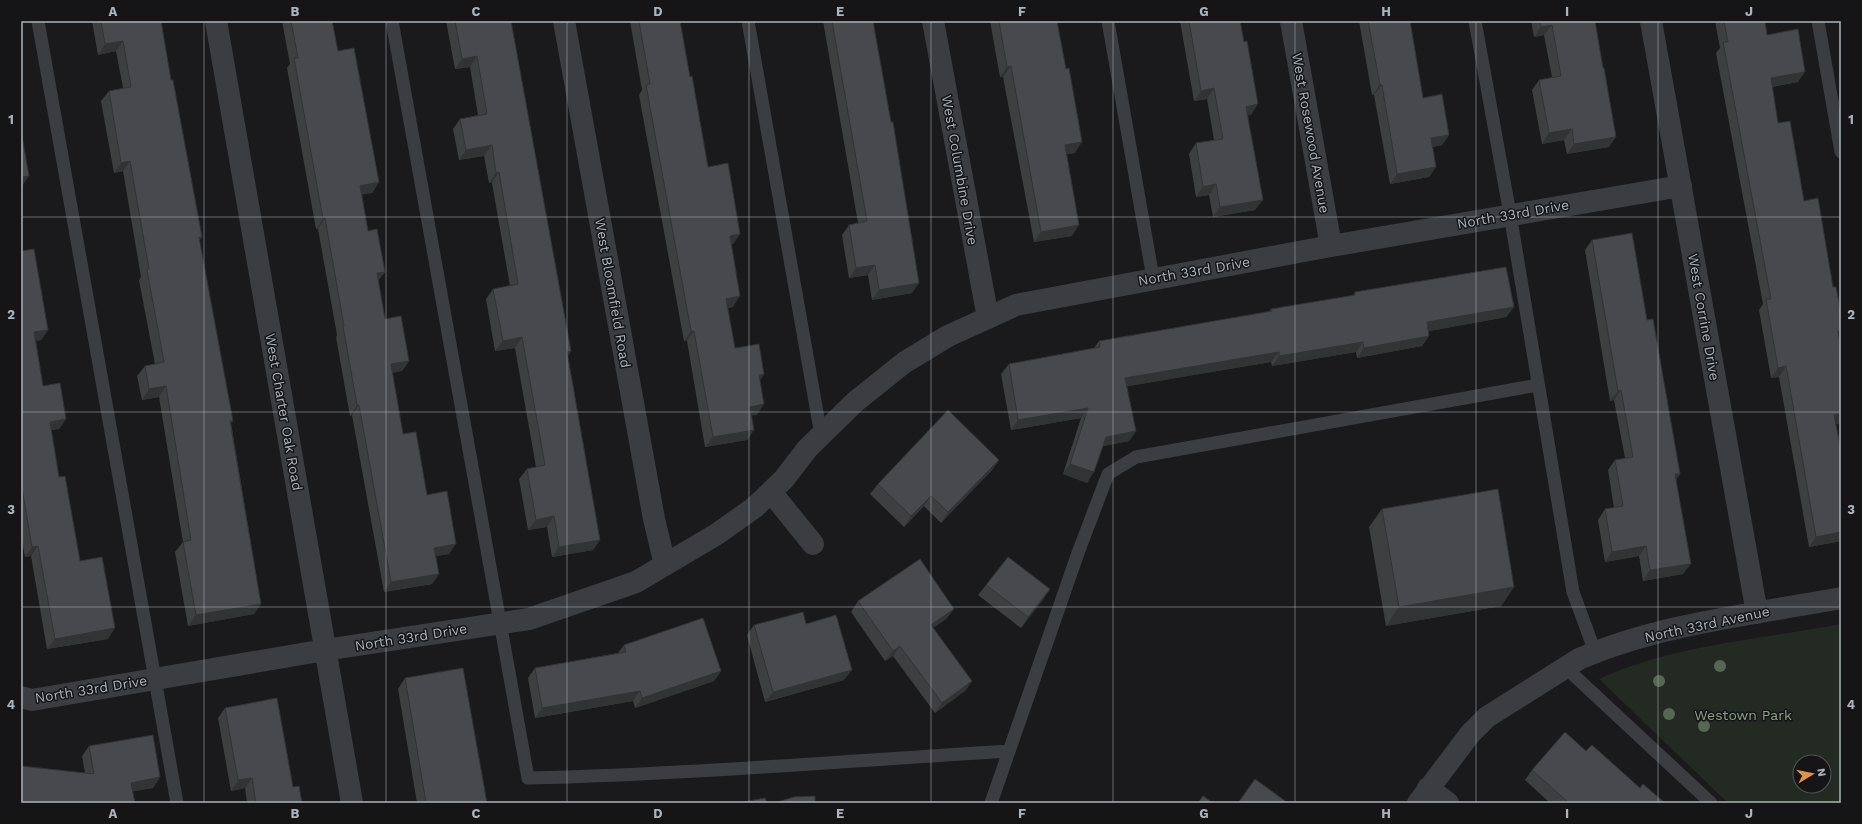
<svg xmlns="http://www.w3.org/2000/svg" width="1862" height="824" font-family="'Work Sans',sans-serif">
<rect width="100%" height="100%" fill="#1a1a1c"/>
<!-- green -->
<path fill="#222a22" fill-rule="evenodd" d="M 1841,624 L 1841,803 L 1728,803 L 1599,679 C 1672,645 1762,639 1841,624 ZM 1800,762 L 1824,762 L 1824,786 L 1800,786 Z"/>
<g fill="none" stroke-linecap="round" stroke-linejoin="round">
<!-- lane -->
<path stroke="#3b3d41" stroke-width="13" d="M 38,21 L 177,803
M 392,21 L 528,778 C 688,774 848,761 1009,751
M 748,21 L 821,435
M 1108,21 L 1153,278
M 1475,21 L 1510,214 L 1573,592 L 1595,652
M 1818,21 L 1841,152
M 1565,667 L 1711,803
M 991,803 L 1078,553 L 1108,474 L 1136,457 L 1538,385"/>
<!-- street -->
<path stroke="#3b3d41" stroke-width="22" d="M 216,21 L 352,803
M 564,21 L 654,519 L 665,565
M 933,21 L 988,318
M 1291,21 L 1331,246
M 1651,21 L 1757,613
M 771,492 L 813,544
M 21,697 L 32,700 L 325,650 L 529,619 L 636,582 L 717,534 L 755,507 L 784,479 L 807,449 L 855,402 L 905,362 L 948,336 L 1016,305 L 1331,246 L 1681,186
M 1428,788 L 1448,803
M 1418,803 L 1470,734 L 1487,717 L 1579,659 C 1659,624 1755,614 1841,598"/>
</g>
<!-- trees -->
<g fill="#586656">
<circle cx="1720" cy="666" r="6"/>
<circle cx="1659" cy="681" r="6"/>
<circle cx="1669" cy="714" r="6"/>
<circle cx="1704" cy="726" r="6"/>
</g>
<!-- wall -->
<path fill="#3d3f41" d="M 92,21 L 161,21 L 171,80 L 202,237 L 199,241 L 233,421 L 231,423 L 261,604 L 254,614 L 188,626 L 175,552 L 183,542 L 159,397 L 142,400 L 137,376 L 145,366 L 155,364 L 139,280 L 141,277 L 123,171 L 114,173 L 101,101 L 109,91 L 123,88 L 116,51 L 98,55 Z
M 282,21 L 332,21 L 338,51 L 379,182 L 372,193 L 362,194 L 368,231 L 385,272 L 378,281 L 385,319 L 409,361 L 402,371 L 392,373 L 403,434 L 427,495 L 449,554 L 436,556 L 439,574 L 432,584 L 384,592 L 352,415 L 350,416 L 336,337 L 337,335 L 318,229 L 316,229 L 287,68 L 290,64 Z
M 446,21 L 511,21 L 571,351 L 568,356 L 600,540 L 593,550 L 552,557 L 547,527 L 528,530 L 519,479 L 527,469 L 536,467 L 515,348 L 495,351 L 486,299 L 493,289 L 510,286 L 492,183 L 489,183 L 484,156 L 459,160 L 453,129 L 460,119 L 478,115 L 470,67 L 455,69 Z
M 630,21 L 680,21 L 690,77 L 708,167 L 740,234 L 733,244 L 731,244 L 733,307 L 728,308 L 735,348 L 764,374 L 760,380 L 757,415 L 751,415 L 754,430 L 747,440 L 705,447 L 687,341 L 684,341 L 639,95 L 642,90 Z
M 823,21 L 873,21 L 912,293 L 872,300 L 868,275 L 849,278 L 842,235 L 849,225 L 858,223 Z
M 990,21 L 1057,21 L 1075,153 L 1066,154 L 1072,236 L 1034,242 L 1003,77 L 1000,77 Z
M 1180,21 L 1240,21 L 1251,115 L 1248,115 L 1255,210 L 1213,217 L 1209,195 L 1196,197 L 1189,154 L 1196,143 L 1214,140 L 1207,99 L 1194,101 Z
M 1359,21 L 1410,21 L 1423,98 L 1449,135 L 1442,145 L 1433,147 L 1429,177 L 1390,184 L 1374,95 L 1372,95 Z
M 1531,21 L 1595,21 L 1609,147 L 1567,154 L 1564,140 L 1542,144 L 1532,90 L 1539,80 L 1552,77 L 1544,35 L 1534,37 Z
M 1715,21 L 1765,21 L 1767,35 L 1798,82 L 1772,87 L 1778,123 L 1804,201 L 1839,338 L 1841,350 L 1841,423 L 1836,424 L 1841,450 L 1841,541 L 1809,547 L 1779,377 L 1771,378 L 1759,310 L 1763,304 L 1716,53 L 1720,48 Z
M 1592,240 L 1647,320 L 1680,474 L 1676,479 L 1683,574 L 1643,581 L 1639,556 L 1605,562 L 1598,520 L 1605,509 L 1614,508 L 1608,470 L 1615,460 L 1625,458 L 1614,400 L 1610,401 L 1585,250 Z
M 21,251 L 48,330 L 41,340 L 36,341 L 43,386 L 66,419 L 59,429 L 51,430 L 59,477 L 80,561 L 108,639 L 47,649 L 31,556 L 25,557 L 21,535 Z
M 1355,292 L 1514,307 L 1506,317 L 1428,331 L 1429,336 L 1422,346 L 1357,358 L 1356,352 L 1272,366 L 1271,362 L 1127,386 L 1136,431 L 1129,441 L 1103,446 L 1087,483 L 1063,474 L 1081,418 L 1011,430 L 1001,374 L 1009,364 L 1094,348 L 1099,341 L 1269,312 L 1271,309 L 1353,296 Z
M 999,460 L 992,470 L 941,523 L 924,506 L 904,527 L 870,494 L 878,484 Z
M 1382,509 L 1514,587 L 1501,606 L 1386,626 L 1369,527 Z
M 986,585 L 1050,589 L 1021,628 L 978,595 Z
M 858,601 L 954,609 L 946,619 L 933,628 L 972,681 L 965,691 L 935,713 L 893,656 L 885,661 L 851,612 Z
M 806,624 L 844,680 L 765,702 L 747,635 L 754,625 Z
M 624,645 L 721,671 L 714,681 L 635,708 L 633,701 L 535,718 L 528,678 L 535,668 L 618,653 Z
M 405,678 L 487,803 L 417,803 L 398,689 Z
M 225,708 L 293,787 L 302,803 L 247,803 L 245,788 L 231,791 L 218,718 Z
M 89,746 L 160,777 L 153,788 L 133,791 L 85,773 L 82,756 Z
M 1586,751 L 1640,788 L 1665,803 L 1550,803 L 1525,780 L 1532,770 Z"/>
<!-- shaded-wall -->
<path fill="#323335" d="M 1552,25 L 1544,35 L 1534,37 L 1541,27 Z
M 123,41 L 116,51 L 98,55 L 105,44 Z
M 477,56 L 470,67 L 455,69 L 462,59 Z
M 1011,66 L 1003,77 L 1000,77 L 1007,67 Z
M 1805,72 L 1798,82 L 1763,88 L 1771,78 Z
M 1380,85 L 1382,85 L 1374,95 L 1372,95 Z
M 1214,88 L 1207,99 L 1194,101 L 1201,91 Z
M 1258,104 L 1251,115 L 1239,117 L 1246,107 Z
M 1572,129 L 1564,140 L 1542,144 L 1549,133 Z
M 1449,135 L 1442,145 L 1424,148 L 1431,138 Z
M 1616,137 L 1609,147 L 1567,154 L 1574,144 Z
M 1082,142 L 1075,153 L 1058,156 L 1065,145 Z
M 492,145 L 484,156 L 459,160 L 466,150 Z
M 130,161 L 123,171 L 114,173 L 121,163 Z
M 1436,167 L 1429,177 L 1390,184 L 1397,174 Z
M 499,172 L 492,183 L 489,183 L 496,173 Z
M 29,176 L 22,186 L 21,186 L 21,177 Z
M 379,182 L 372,193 L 353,196 L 360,186 Z
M 1216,184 L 1209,195 L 1196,197 L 1203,187 Z
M 1263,200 L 1255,210 L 1213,217 L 1220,207 Z
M 325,218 L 318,229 L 316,229 L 323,219 Z
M 1079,225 L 1072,236 L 1034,242 L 1041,232 Z
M 740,234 L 733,244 L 722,246 L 730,236 Z
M 875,265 L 868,275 L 849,278 L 856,268 Z
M 385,272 L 377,282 L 377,273 Z
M 919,283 L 912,293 L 872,300 L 879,290 Z
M 740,296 L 733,307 L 719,309 L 726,299 Z
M 1514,307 L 1506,317 L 1420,333 L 1427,322 Z
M 48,330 L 41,340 L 27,343 L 34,332 Z
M 691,331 L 694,331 L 687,341 L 684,341 Z
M 1838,331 L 1841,331 L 1841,335 L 1837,341 Z
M 1429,336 L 1422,346 L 1357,358 L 1364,348 Z
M 522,337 L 515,348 L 495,351 L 503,341 Z
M 1363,342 L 1356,352 L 1272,366 L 1279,356 Z
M 571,351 L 564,361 L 567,352 Z
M 1279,352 L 1271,362 L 1118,388 L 1125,378 Z
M 409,361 L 402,371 L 384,374 L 391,364 Z
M 1786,366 L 1779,377 L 1771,378 L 1778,368 Z
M 764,374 L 757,384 L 759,375 Z
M 166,386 L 159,397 L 142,400 L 149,389 Z
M 1621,390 L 1614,400 L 1610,401 L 1618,391 Z
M 764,404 L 757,415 L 742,417 L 750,407 Z
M 357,405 L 359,405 L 352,415 L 350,416 Z
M 1088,408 L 1081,418 L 1011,430 L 1018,420 Z
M 1841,414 L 1841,423 L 1827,425 L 1834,415 Z
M 66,419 L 59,429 L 42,432 L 50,422 Z
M 754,430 L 747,440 L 705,447 L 713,437 Z
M 1136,431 L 1129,441 L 1099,447 L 1106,437 Z
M 999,460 L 992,470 L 941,523 L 948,512 Z
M 1070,464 L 1094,472 L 1087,483 L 1063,474 Z
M 1675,474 L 1680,474 L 1673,484 Z
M 931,496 L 924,506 L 904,527 L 911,516 Z
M 554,516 L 547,527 L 528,530 L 536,520 Z
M 1841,532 L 1841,541 L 1809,547 L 1816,537 Z
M 600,540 L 593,550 L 552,557 L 559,547 Z
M 456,544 L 449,554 L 427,558 L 434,548 Z
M 38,546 L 31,556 L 25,557 L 32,547 Z
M 1646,546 L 1639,556 L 1605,562 L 1612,552 Z
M 1691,564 L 1683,574 L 1643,581 L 1650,570 Z
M 439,574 L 432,584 L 384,592 L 391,582 Z
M 1514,587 L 1501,606 L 1386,626 L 1399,607 Z
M 1050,589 L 1043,600 L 1021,628 L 1028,617 Z
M 261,604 L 254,614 L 188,626 L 196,615 Z
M 954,609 L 946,619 L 923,635 L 931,625 Z
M 115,628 L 108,639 L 47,649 L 55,639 Z
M 900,646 L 893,656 L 885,661 L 893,651 Z
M 852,670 L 844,680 L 765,702 L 773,692 Z
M 721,671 L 714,681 L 635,708 L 642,698 Z
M 972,681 L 965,691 L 935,713 L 942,703 Z
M 640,691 L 633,701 L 535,718 L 542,708 Z
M 160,777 L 153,788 L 124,793 L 131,783 Z
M 252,778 L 245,788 L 231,791 L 238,780 Z"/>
<!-- building -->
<path fill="#47494c" stroke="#323335" d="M 101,21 L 161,21 L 171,80 L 173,80 L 202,237 L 199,237 L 233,421 L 230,421 L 261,604 L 196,615 L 183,542 L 191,540 L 166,386 L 149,389 L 145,366 L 164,362 L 147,270 L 149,269 L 130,161 L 121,163 L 109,91 L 131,87 L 123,41 L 105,44 Z
M 291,21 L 332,21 L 338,51 L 354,48 L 379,182 L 360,186 L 368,231 L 377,229 L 385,272 L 377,273 L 385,319 L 401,316 L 409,361 L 391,364 L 403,434 L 416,432 L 427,495 L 447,491 L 456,544 L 434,548 L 439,574 L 391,582 L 359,405 L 357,405 L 343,326 L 344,326 L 325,218 L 323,219 L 294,58 L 298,58 Z
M 455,21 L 511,21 L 571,351 L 567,352 L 600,540 L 559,547 L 554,516 L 536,520 L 527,469 L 545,465 L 522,337 L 503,341 L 493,289 L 518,284 L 499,172 L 496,173 L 492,145 L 466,150 L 460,119 L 487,114 L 477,56 L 462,59 Z
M 639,21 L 680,21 L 690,77 L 692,76 L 708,167 L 728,163 L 740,234 L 730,236 L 740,296 L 726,299 L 735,348 L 759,344 L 764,374 L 759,375 L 764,404 L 750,407 L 754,430 L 713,437 L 694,331 L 691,331 L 646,85 L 650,84 Z
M 832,21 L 873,21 L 891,122 L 893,122 L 919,283 L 879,290 L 875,265 L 856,268 L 849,225 L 867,221 Z
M 999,21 L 1057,21 L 1066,69 L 1069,68 L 1082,142 L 1065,145 L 1079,225 L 1041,232 L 1011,66 L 1007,67 Z
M 1189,21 L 1240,21 L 1244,42 L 1247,41 L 1258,104 L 1246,107 L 1263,200 L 1220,207 L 1216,184 L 1203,187 L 1196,143 L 1223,139 L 1214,88 L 1201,91 Z
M 1368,21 L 1410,21 L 1423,98 L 1442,94 L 1449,135 L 1431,138 L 1436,167 L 1397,174 L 1382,85 L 1380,85 Z
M 1540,21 L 1595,21 L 1603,68 L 1604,68 L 1616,137 L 1574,144 L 1572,129 L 1549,133 L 1539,80 L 1561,76 L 1552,25 L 1541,27 Z
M 1724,21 L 1765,21 L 1767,35 L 1798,29 L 1805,72 L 1771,78 L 1778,123 L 1790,121 L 1804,201 L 1818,198 L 1833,287 L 1836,287 L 1841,313 L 1841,331 L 1838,331 L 1841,350 L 1841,414 L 1834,415 L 1841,450 L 1841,532 L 1816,537 L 1786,366 L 1778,368 L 1766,299 L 1771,299 L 1723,42 L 1728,42 Z
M 21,131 L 29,176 L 21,177 Z
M 1632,233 L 1647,320 L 1653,319 L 1680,474 L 1675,474 L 1691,564 L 1650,570 L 1646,546 L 1612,552 L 1605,509 L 1623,506 L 1615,460 L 1633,457 L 1621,390 L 1618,391 L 1592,240 Z
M 34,249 L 48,330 L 34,332 L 43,386 L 60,383 L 66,419 L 50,422 L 59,477 L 65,476 L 80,561 L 102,557 L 115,628 L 55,639 L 38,546 L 32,547 L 21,482 L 21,251 Z
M 1506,267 L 1514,307 L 1427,322 L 1429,336 L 1364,348 L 1363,342 L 1279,356 L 1279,352 L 1125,378 L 1136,431 L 1106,437 L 1094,472 L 1070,464 L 1088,408 L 1018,420 L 1009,364 L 1100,347 L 1099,341 L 1272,311 L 1271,309 L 1355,295 L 1355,292 Z
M 948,410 L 999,460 L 948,512 L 931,496 L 911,516 L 878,484 Z
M 1498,489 L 1514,587 L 1399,607 L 1382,509 Z
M 1008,557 L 1050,589 L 1028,617 L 986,585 Z
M 920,559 L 954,609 L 931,625 L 972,681 L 942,703 L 900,646 L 893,651 L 858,601 Z
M 803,612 L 806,624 L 836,615 L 852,670 L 773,692 L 754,625 Z
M 703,618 L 721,671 L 642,698 L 640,691 L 542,708 L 535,668 L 626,652 L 624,645 Z
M 463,668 L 487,803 L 426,803 L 405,678 Z
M 277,698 L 293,787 L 299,786 L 302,803 L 256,803 L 252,778 L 238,780 L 225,708 Z
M 1565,732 L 1586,751 L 1592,745 L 1640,788 L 1643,784 L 1665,803 L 1569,803 L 1532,770 Z
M 153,735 L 160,777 L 131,783 L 135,803 L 21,803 L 21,766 L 94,774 L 89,746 Z
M 1255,779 L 1288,803 L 1238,803 Z
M 815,796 L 815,803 L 774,803 L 794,797 Z
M 1203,796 L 1213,803 L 1198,803 Z
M 765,798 L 767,803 L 738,803 Z"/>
<!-- grid -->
<path fill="none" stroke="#adb4bb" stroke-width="1" stroke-opacity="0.55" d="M 204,21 L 204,803M 386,21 L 386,803M 567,21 L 567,803M 749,21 L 749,803M 931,21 L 931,803M 1113,21 L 1113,803M 1295,21 L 1295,803M 1476,21 L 1476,803M 1658,21 L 1658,803M 21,217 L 1841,217M 21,412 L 1841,412M 21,607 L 1841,607"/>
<g text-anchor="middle" stroke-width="3" stroke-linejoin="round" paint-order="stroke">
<!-- street labels -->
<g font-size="14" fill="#adb4bb" stroke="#151517">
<text transform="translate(1311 133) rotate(80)" y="5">West Rosewood Avenue</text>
<text transform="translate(960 170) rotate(80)" y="5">West Columbine Drive</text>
<text transform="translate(1513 214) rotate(-10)" y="5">North 33rd Drive</text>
<text transform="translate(1194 271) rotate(-10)" y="5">North 33rd Drive</text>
<text transform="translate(613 293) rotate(80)" y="5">West Bloomfield Road</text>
<text transform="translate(1704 317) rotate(80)" y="5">West Corrine Drive</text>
<text transform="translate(284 412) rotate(80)" y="5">West Charter Oak Road</text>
<text transform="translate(1707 624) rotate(-12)" y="5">North 33rd Avenue</text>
<text transform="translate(411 637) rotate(-9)" y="5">North 33rd Drive</text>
<text transform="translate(91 689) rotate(-9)" y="5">North 33rd Drive</text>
</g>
<!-- park labels -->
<g font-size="14" fill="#8aa486" stroke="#151517">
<text x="1743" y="720">Westown Park</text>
</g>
</g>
<!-- border -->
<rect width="1862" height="824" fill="none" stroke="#151517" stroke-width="44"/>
<!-- north arrow -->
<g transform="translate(1812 774) rotate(80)"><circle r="19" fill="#151517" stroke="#525559"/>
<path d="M0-3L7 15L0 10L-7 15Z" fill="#e69148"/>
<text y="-6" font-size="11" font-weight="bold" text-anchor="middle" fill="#adb4bb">N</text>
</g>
<rect x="22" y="22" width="1818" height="780" fill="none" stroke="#adb4bb" stroke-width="1.5"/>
<g font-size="13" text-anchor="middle" font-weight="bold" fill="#adb4bb">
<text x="113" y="16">A</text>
<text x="295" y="16">B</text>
<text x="476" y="16">C</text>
<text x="658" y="16">D</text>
<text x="840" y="16">E</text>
<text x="1022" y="16">F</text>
<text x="1204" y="16">G</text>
<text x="1386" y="16">H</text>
<text x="1567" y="16">I</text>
<text x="1749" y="16">J</text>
<text x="11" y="124">1</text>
<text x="1851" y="124">1</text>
<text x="11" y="319">2</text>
<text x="1851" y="319">2</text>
<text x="11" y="514">3</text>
<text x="1851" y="514">3</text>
<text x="11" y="709">4</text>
<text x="1851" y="709">4</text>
<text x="113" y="818">A</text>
<text x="295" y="818">B</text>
<text x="476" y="818">C</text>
<text x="658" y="818">D</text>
<text x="840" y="818">E</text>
<text x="1022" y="818">F</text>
<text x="1204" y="818">G</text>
<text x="1386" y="818">H</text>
<text x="1567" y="818">I</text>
<text x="1749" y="818">J</text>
</g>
</svg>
